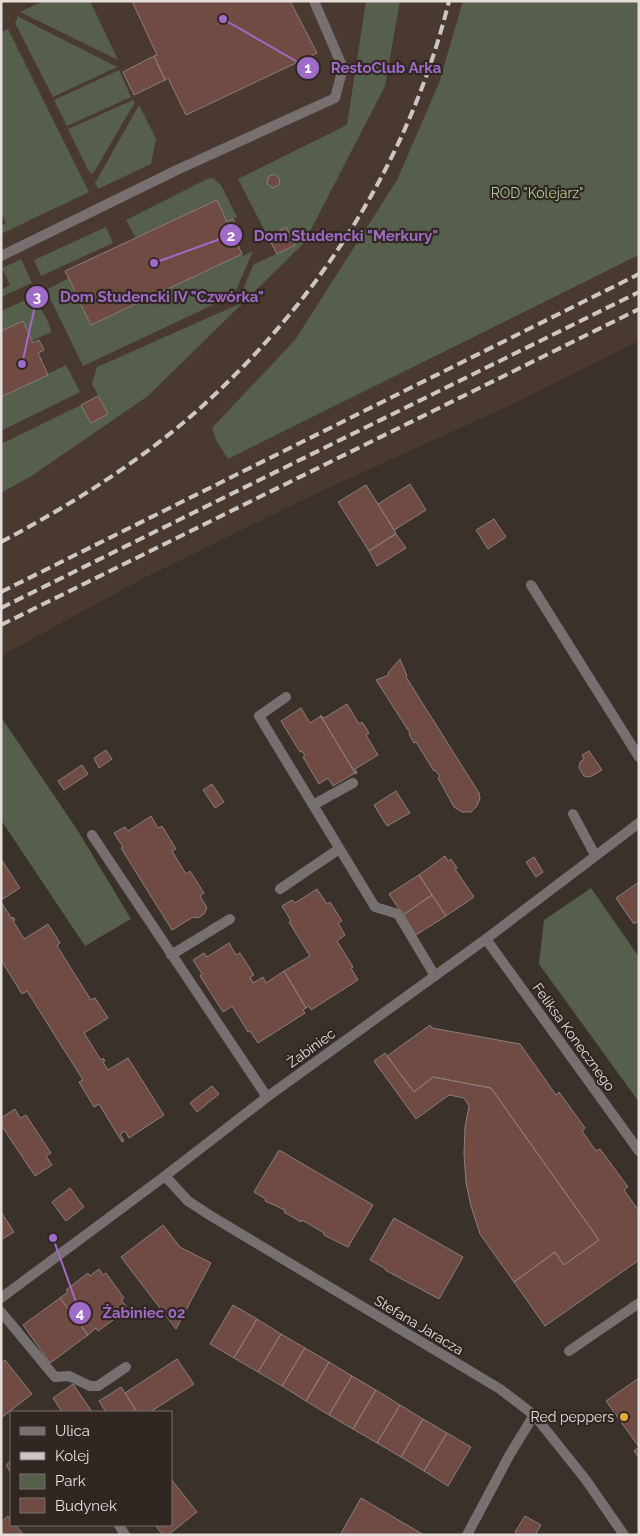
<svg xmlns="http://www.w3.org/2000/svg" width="640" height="1536" font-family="Raleway,sans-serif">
<rect width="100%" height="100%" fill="#3b312b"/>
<!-- built -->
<path fill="#493930" d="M 1,1 L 502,1 L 433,174 L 217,441 L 228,459 L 639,255 L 639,341 L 513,404 L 315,494 L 140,580 L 1,656 Z"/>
<!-- green -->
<path fill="#555f4c" d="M 43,1 L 90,1 L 118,60 L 20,12 Z
M 366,1 L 400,1 L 385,86 L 304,243 L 148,396 L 33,475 L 1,493 L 1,444 L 81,405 L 91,423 L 108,414 L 92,384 L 97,367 L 237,305 L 253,265 L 294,245 L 286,227 L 268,237 L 238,179 L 347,125 Z
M 463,1 L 639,1 L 639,255 L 228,459 L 216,440 L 212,428 L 295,340 L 397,180 L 439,83 Z
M 17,16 L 117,67 L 53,97 L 15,23 L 17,20 Z
M 8,29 L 89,192 L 1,234 L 1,221 L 3,225 L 6,223 L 1,213 L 1,32 Z
M 119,70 L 131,97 L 67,126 L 54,100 Z
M 133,100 L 135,102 L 93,174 L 89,172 L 68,129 Z
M 139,105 L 156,139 L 151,164 L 98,189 L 95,183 Z
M 213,178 L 221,185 L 237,217 L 227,222 L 217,201 L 136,238 L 126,220 L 207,179 Z
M 106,227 L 113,243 L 41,276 L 34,260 Z
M 253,251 L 234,295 L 83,366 L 46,290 L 69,278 L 76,295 L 80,293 L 83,300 L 80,302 L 91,325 L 242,254 L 243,256 Z
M 21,259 L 32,283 L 1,297 L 1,290 L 10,285 L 2,268 Z
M 30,298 C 39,304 50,321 51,332 L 32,341 L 23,321 L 1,331 L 1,311 Z
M 66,365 L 80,392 L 1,431 L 1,397 Z
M 1,717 L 78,831 L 131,919 L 85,946 L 1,820 Z
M 591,888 L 639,957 L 639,1102 L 539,964 L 544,920 Z"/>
<!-- building -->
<path fill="#6f4b43" stroke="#8c7e7b" d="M 132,1 L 290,1 L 317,53 L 186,115 L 168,78 L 165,80 L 154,56 L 157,55 Z
M 154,56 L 165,80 L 134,95 L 123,72 Z
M 274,174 L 280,179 L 279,185 L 273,188 L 267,184 L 268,177 Z
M 217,200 L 227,222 L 233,219 L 238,229 L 232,232 L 242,254 L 91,325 L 79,301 L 83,300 L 80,293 L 77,295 L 65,271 Z
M 286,227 L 295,245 L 277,254 L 268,237 Z
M 23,321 L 33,343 L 39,340 L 44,350 L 38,353 L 48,375 L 1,397 L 1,331 Z
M 98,396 L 108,414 L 91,423 L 81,405 Z
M 410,484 L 426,510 L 394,530 L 378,504 Z
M 366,485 L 396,533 L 369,551 L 338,502 Z
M 494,519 L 506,537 L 488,549 L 476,530 Z
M 396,534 L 406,548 L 377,566 L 369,551 Z
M 400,659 L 407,676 L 406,677 L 479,793 L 480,798 L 477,806 L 471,812 L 462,812 L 454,807 L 438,778 L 440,776 L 435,770 L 434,771 L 416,742 L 414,743 L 409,734 L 410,733 L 376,680 L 389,675 L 388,673 Z
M 347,704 L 359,724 L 362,722 L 369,733 L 366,735 L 378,755 L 355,769 L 357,773 L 356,774 L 320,715 L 324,718 Z
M 301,708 L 310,723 L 321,716 L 355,773 L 333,786 L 328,778 L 319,784 L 303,757 L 305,756 L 302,751 L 300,752 L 281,721 Z
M 106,750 L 112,759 L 99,768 L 94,758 Z
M 589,751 L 602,770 L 590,777 L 584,776 L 579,768 L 580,762 L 584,759 L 582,755 Z
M 82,765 L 88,774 L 64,790 L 58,781 Z
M 212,784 L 224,802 L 215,808 L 203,790 Z
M 396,791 L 410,813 L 387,826 L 374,805 Z
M 151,816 L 158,828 L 162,826 L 176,849 L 172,851 L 186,874 L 190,871 L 204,893 L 200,896 L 207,908 L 204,914 L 198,918 L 193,917 L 172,930 L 121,848 L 123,847 L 114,833 L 125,827 L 128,831 Z
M 445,856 L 448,861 L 451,859 L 457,868 L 455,869 L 474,897 L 446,916 L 419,875 Z
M 534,857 L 543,872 L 536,877 L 526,862 Z
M 1,859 L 20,888 L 1,900 Z
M 419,875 L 432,895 L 403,915 L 389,894 Z
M 639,882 L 639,921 L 634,924 L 616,898 Z
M 317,889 L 327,904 L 330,902 L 342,921 L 338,923 L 345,935 L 337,941 L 353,967 L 351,968 L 358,980 L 311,1010 L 309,1006 L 306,1008 L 284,971 L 310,956 L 289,922 L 291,921 L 282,906 L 292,900 L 295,903 Z
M 432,895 L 446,916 L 416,935 L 403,915 Z
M 1,902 L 12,919 L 13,917 L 15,920 L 13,921 L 24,939 L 48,924 L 60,943 L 57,946 L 91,1000 L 95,998 L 108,1018 L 84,1033 L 101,1060 L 103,1058 L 105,1061 L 103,1062 L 108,1070 L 128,1058 L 164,1115 L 129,1138 L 125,1131 L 120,1134 L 124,1141 L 122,1142 L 99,1104 L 94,1107 L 79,1082 L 83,1080 L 27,991 L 22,994 L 1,960 Z
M 229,943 L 236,955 L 240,953 L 254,975 L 250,977 L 253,983 L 263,977 L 266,983 L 284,971 L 306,1008 L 303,1010 L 305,1013 L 258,1043 L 250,1031 L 248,1032 L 232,1006 L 223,1012 L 200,976 L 202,974 L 193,960 L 204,953 L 207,957 Z
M 430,1025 L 432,1028 L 520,1044 L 556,1095 L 559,1092 L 585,1128 L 582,1131 L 596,1151 L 600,1149 L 628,1187 L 624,1190 L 639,1211 L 639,1260 L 545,1326 L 514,1282 L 555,1252 L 564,1265 L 599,1240 L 491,1088 L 433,1077 L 414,1092 L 387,1056 Z
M 385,1053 L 414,1092 L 433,1077 L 491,1088 L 599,1240 L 564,1265 L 555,1252 L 514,1282 L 480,1234 L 471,1206 L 466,1183 L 464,1154 L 465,1127 L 469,1106 L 464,1098 L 449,1095 L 416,1119 L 374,1061 Z
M 212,1086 L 219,1094 L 197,1112 L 190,1103 Z
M 15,1109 L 20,1118 L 26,1115 L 51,1153 L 46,1156 L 52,1165 L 35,1176 L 1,1125 L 1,1118 Z
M 279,1150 L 373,1205 L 348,1247 L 324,1235 L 324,1233 L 302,1220 L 301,1222 L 284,1212 L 285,1210 L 265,1201 L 266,1199 L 254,1192 Z
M 70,1188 L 84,1207 L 66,1221 L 52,1202 Z
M 1,1212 L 14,1232 L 1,1240 Z
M 394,1218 L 463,1257 L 439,1299 L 385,1270 L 386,1269 L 370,1260 Z
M 163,1225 L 180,1247 L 211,1263 L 176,1329 L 121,1257 Z
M 99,1269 L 103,1275 L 106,1273 L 124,1298 L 121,1300 L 126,1306 L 118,1312 L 120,1315 L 98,1331 L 96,1328 L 88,1335 L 60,1298 L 68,1292 L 66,1290 L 88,1273 L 90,1276 Z
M 60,1298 L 88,1335 L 50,1363 L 23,1325 Z
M 233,1305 L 257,1319 L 234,1358 L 210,1344 Z
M 257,1319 L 281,1334 L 258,1372 L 234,1358 Z
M 281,1334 L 305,1348 L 282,1386 L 258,1372 Z
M 305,1348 L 329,1362 L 306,1401 L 282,1386 Z
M 177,1359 L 194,1384 L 150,1412 L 137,1412 L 125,1393 Z
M 5,1360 L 32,1394 L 1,1418 L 1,1363 Z
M 329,1362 L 352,1376 L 329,1415 L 306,1401 Z
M 352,1376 L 376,1390 L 353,1429 L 329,1415 Z
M 639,1378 L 639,1447 L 606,1401 Z
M 73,1384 L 92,1412 L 62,1412 L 53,1398 Z
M 121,1387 L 125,1393 L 137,1412 L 106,1412 L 99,1401 Z
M 376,1390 L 400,1405 L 377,1443 L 353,1429 Z
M 400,1405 L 423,1419 L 401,1457 L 377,1443 Z
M 423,1419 L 447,1433 L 424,1471 L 401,1457 Z
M 447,1433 L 471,1447 L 448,1486 L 424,1471 Z
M 639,1447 L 639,1458 L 634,1451 Z
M 11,1461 L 11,1473 L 6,1465 Z
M 171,1479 L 197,1512 L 168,1535 L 163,1535 L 155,1525 L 171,1525 Z
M 361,1498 L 424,1535 L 340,1535 Z
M 8,1516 L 11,1520 L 11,1525 L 15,1525 L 24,1535 L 1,1535 L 1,1522 Z
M 525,1516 L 541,1525 L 535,1535 L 519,1535 L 515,1532 Z"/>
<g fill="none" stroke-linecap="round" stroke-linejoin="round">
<!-- lane -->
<path stroke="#777070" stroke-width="10" d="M 1,256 L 179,169 L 335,98 L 343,68 L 314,1
M 531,585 L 639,757
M 286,697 L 259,716 L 375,907 L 398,914 L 435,976
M 313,805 L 353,783
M 573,814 L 595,855
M 92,835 L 267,1097
M 280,889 L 339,849
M 171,955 L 230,919
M 1,1312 L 55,1377 L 69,1376 L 90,1386 L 98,1386 L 126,1367
M 569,1351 L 639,1303
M 119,1525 L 125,1535"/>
<!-- street -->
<path stroke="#777070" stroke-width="10" d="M 486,939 L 639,1151
M 165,1176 L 188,1201 L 211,1216 L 500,1389 L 534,1415 L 586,1480 L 624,1535
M 1,1298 L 165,1176 L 267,1097 L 486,939 L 639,823
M 467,1535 L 509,1456 L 534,1415"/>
<!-- rail -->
<path stroke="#cdc6c2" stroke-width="4" stroke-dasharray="10 5" stroke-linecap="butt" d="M 1,542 C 67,507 133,466 190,417 C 315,308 409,163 449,1
M 1,592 L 639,274
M 1,608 L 639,292
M 1,625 L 639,309"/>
</g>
<!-- markers -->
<circle fill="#e4ad35" stroke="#312722" stroke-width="2" cx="624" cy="1417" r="5"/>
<g text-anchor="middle" stroke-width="4.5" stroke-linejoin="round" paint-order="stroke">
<!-- park labels -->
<g font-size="14" fill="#b1ce97" stroke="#312722">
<text x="537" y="198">ROD "Kolejarz"</text>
</g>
<!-- street labels -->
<g font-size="14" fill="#e5deda" stroke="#312722">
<text transform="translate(574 1037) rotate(54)" y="5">Feliksa Konecznego</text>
<text transform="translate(311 1048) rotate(-36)" y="5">Żabiniec</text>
<text transform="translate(419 1325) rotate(31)" y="5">Stefana Jaracza</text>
</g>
<!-- poi labels -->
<g font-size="14" fill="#e5deda" stroke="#312722" text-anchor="end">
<text x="614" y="1422">Red peppers</text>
</g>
</g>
<!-- callouts -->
<path fill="none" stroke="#a06ac8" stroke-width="2" d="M223 19L308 68M154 263L231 235M22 364L37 297M53 1238L80 1313"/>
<g fill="#a06ac8" stroke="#312722" stroke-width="2">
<circle cx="223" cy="19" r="5"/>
<circle cx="154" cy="263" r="5"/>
<circle cx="22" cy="364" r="5"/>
<circle cx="53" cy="1238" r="5"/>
<circle cx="308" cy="68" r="12"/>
<circle cx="231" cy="235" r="12"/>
<circle cx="37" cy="297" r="12"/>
<circle cx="80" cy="1313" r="12"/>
</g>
<g font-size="15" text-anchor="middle" font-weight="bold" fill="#fff">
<text x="308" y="73">1</text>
<text x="231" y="241">2</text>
<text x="37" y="302">3</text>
<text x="80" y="1318">4</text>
</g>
<g font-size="15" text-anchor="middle" font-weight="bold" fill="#a06ac8" stroke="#312722" stroke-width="4.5" stroke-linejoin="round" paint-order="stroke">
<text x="386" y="73">RestoClub Arka</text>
<text x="346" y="241">Dom Studencki "Merkury"</text>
<text x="162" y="302">Dom Studencki IV "Czwórka"</text>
<text x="144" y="1318">Żabiniec 02</text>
</g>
<!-- border -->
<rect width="640" height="1536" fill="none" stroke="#e5deda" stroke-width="5"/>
<!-- legend -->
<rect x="10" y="1411" width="162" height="115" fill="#312722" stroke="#79706c"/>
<rect x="20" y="1427" width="25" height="8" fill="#777070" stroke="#79706c"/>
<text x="55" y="1436" font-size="15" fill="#e5deda">Ulica</text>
<rect x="20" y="1452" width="25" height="8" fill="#cdc6c2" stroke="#79706c"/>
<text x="55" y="1461" font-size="15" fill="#e5deda">Kolej</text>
<rect x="20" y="1474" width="25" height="15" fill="#555f4c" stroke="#79706c"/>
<text x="55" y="1486" font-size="15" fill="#e5deda">Park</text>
<rect x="20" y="1498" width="25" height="15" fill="#6f4b43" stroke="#79706c"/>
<text x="55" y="1511" font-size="15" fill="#e5deda">Budynek</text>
</svg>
